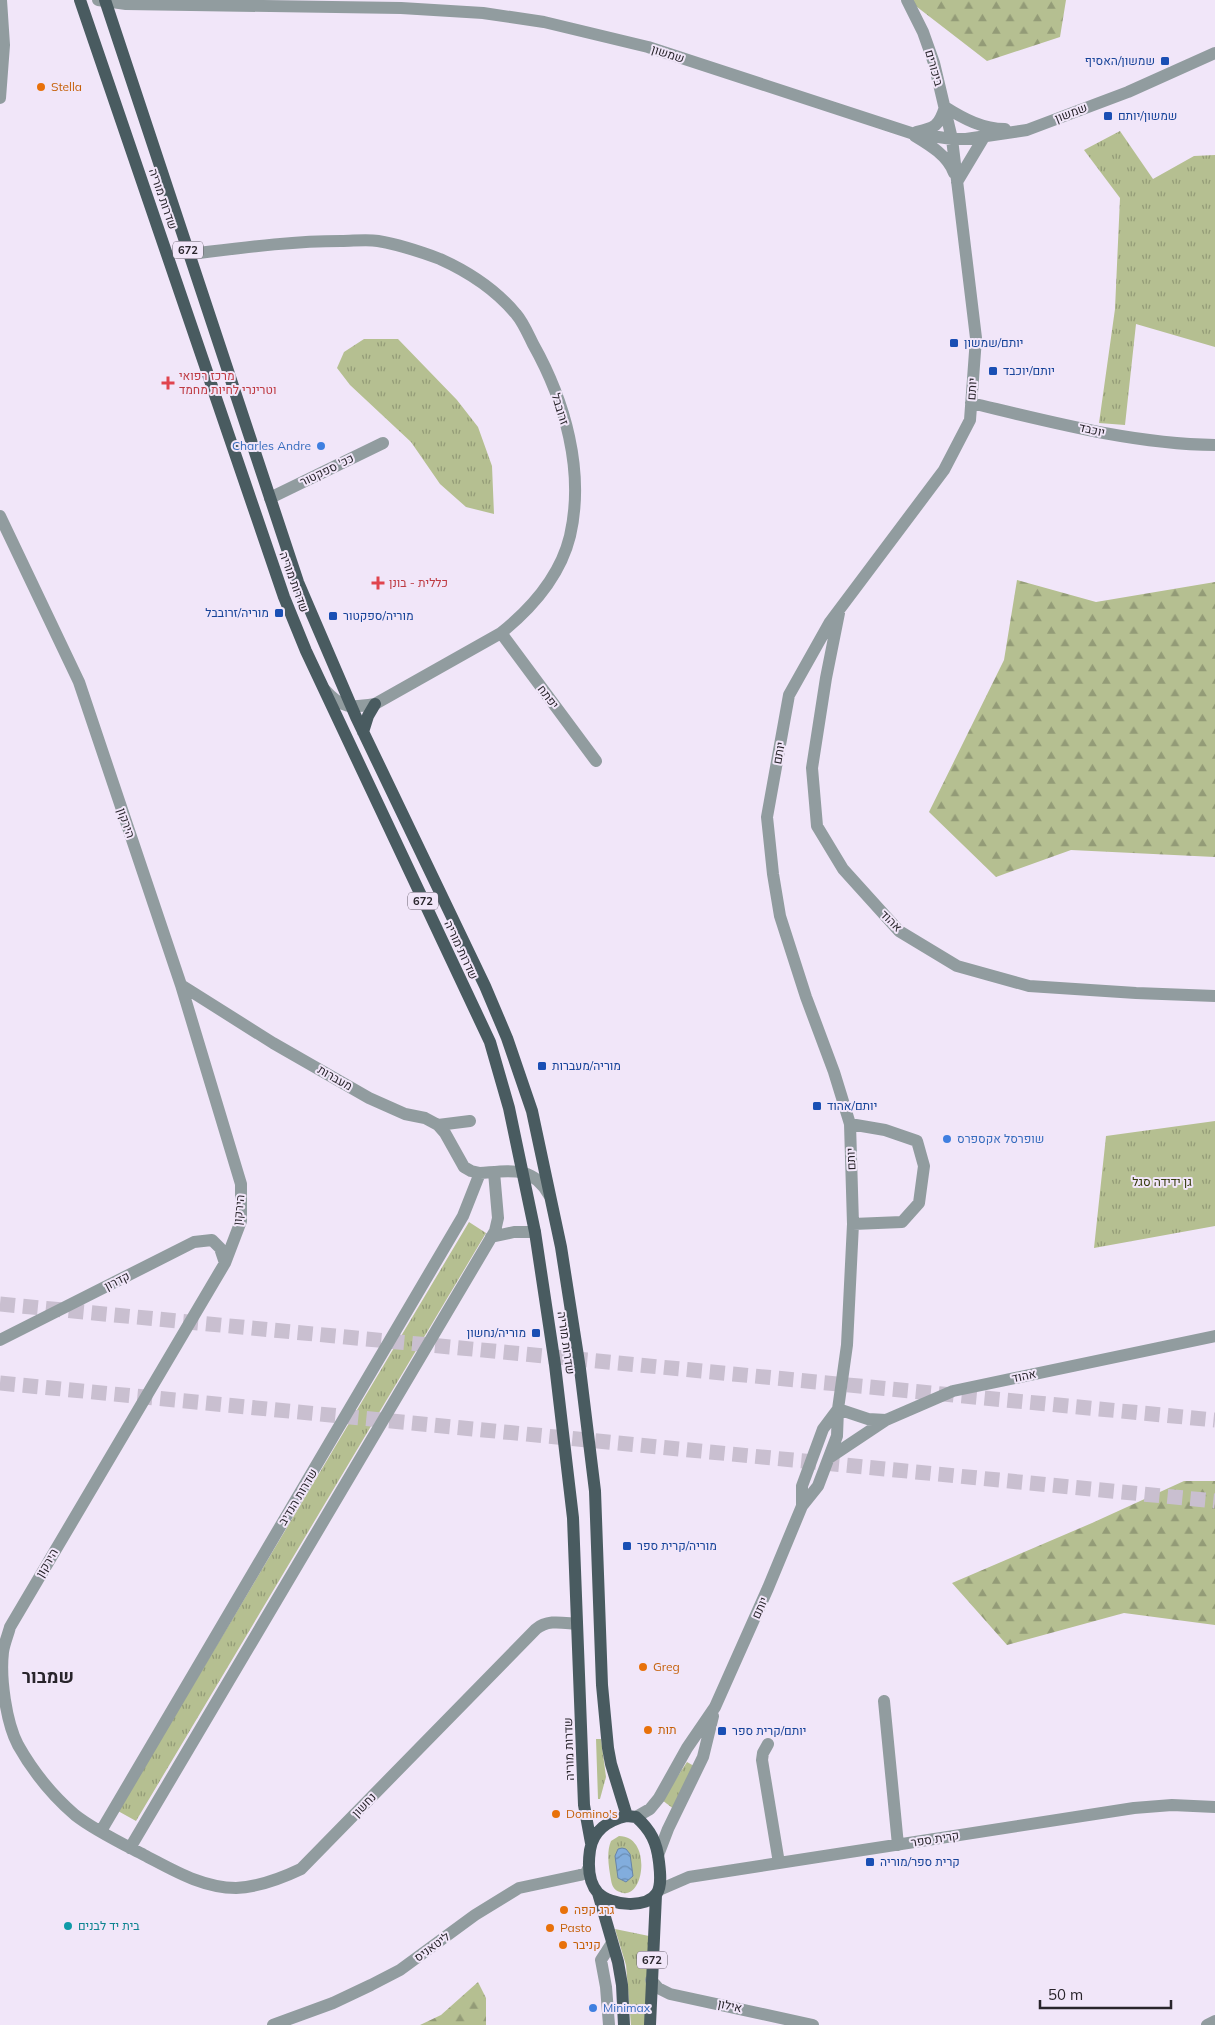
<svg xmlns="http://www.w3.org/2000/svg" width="1215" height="2025" font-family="Mulish,Heebo,sans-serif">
<defs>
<pattern id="grass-tufts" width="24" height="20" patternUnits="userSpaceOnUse" patternTransform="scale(1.25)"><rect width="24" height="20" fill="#b5bf91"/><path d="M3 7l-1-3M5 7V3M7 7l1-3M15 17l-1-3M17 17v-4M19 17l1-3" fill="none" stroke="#939b77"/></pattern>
<pattern id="forest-firs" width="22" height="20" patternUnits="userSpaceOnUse" patternTransform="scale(1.25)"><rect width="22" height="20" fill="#b5bf91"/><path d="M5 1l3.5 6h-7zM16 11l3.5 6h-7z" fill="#939b77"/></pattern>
<pattern id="water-waves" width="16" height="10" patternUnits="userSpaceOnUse" patternTransform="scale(1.25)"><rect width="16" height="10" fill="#82addd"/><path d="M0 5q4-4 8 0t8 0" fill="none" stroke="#6a8db3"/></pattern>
</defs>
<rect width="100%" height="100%" fill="#f1e6f9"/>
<!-- grass -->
<path fill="url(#grass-tufts)" d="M 1120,131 L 1153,179 L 1194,156 L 1215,155 L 1215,347 L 1136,324 L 1125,425 L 1099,423 L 1115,309 L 1120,198 L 1084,150 Z
M 364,339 L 398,339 L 457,400 L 478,427 L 492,466 L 494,514 L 466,507 L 440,484 L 411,442 L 350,385 L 337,368 L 344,352 Z
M 1215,1121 L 1215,1226 L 1094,1248 L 1106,1136 Z
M 469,1222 L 486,1233 L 136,1821 L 118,1811 Z
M 596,1739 L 601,1739 L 606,1777 L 600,1799 L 598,1799 Z
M 687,1762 L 694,1766 L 675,1810 L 662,1800 Z
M 619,1836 C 653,1836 644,1903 620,1892 C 614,1890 612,1886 611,1880 C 609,1868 606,1853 611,1841 Z
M 615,1929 L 649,1936 L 645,2025 L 631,2025 L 626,1965 Z"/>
<!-- forest -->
<path fill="url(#forest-firs)" d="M 908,0 L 1066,0 L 1060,37 L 987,61 Z
M 1017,580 L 1096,602 L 1215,582 L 1215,857 L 1071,850 L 996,877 L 929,812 L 1004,660 Z
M 1184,1481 L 1215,1481 L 1215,1625 L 1124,1613 L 1007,1645 L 952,1583 L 1092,1523 Z
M 478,1982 L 486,1998 L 486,2025 L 420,2025 L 441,2015 Z"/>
<!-- water -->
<path fill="url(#water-waves)" stroke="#6784a8" d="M 622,1848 L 626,1849 L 630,1854 L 633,1876 L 626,1882 L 618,1878 L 615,1856 L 618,1849 Z"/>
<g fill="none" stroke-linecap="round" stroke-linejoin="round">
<!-- highway-tunnel -->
<path stroke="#c9bfd0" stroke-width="15" stroke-dasharray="15 8" stroke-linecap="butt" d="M 0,1304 L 1215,1420
M 0,1383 L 1215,1501"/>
<!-- minor -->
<path stroke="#919c9f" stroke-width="12" d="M 98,0 L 126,4 L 401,8 L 483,13 L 544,22 L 648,47 L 911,133 L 952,139 L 966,139 L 1027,130 L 1128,92 L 1215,53
M 0,98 L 4,45 L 1,0
M 945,107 C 964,119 983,129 1005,129
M 916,132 C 935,128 939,126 945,107
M 915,136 C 930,145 948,156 954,173
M 957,182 L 984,137
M 190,254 C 240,248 290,241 341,241 C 353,241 367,239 378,241 C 396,244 424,253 440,259 C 469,272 496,290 516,314 C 523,322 528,334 533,344 C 565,401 585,471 570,536 C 560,577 532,608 501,633 L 375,704 C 351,708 342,709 325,690
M 971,403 C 1051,422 1133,444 1215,445
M 270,498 L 383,443
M 0,516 L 79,682 L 181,985 L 241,1184 L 241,1221 L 225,1263 L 10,1627 C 8,1635 4,1644 3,1652 C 0,1678 6,1722 18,1745 C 32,1770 53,1796 75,1815 C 94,1830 123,1844 144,1855 C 173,1870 202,1888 236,1888 C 259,1887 280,1879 301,1869 L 536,1629 C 548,1619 563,1623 577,1624
M 839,613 L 826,678 L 812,768 L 817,826 L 843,869 L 899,931 L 957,966 L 1029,986 L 1136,993 L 1215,996
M 501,633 L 596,761
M 181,985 L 273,1043 L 369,1098 L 405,1114 L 425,1118 L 438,1125 L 445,1133 L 464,1167 L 471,1171 L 480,1173
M 850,1124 L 885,1130 L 917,1141 L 924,1166 L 919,1203 L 902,1222 L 853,1224
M 438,1125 L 470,1121
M 491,1237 L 514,1232 L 535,1232
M 0,1340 L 194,1242 L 212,1240 L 220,1248 L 225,1263
M 838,1409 L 868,1419 L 886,1420 L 953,1391 L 1215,1336
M 829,1458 L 886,1420
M 802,1506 L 802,1486 L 823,1429 L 838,1409
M 884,1701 L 898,1845
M 768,1744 L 763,1753 L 762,1760 L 779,1863
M 636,1817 L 650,1809 L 659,1798 L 687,1748 L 715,1707 L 768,1588 L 802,1506 L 818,1486 L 837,1436 L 838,1409 L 847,1345 L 853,1224 L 850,1124 L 834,1072 L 806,997 L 780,916 L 773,874 L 767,817 L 789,695 L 830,622 L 944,470 L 970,420 L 976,338 L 952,139 L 934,63 L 923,32 L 907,0
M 101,1831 L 463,1216 L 480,1173 C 509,1171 533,1165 549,1195
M 130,1848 L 495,1231 L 498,1218 L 494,1172
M 658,1855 L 668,1829 L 703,1757 L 713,1716
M 659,1890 L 689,1877 L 1134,1808 L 1172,1805 L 1215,1807
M 651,1980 L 658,1988 L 670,1994 L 813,2025
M 273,2025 L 333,2003 L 371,1985 L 400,1970 L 475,1915 L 519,1888 L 580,1875 L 586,1873 L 588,1869
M 609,2025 L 606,1987 L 601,1960 L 612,1943
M 1207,2025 L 1215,2021"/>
<!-- major -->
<path stroke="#495b60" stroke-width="12" d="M 80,0 L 284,597 L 306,651 L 490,1042 L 509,1108 L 535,1232 L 555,1365 L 573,1518 L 584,1805 L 591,1843
M 105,0 L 298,582 L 356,717 L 485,986 L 507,1038 L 532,1111 L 561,1247 L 580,1369 L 595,1491 L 602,1685 L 608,1748 L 611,1764 L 627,1816
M 363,732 L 368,716 L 375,704
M 627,1816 L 636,1817 C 651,1830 657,1843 659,1862 C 660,1871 662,1885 657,1893 C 647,1909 611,1906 598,1893 C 588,1882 588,1864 590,1850 C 593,1830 609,1820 627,1816 Z
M 598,1893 L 618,1962 L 622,1985 L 624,2025
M 650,2025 L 656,1895"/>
</g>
<!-- markers -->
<g fill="#1a4fb4" stroke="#f1e6f9" stroke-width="2">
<rect x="1160" y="56" width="10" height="10" rx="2.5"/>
<rect x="1103" y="111" width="10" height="10" rx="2.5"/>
<rect x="949" y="338" width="10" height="10" rx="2.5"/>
<rect x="988" y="366" width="10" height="10" rx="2.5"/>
<rect x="274" y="608" width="10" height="10" rx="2.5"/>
<rect x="328" y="611" width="10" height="10" rx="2.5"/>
<rect x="537" y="1061" width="10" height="10" rx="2.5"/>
<rect x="812" y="1101" width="10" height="10" rx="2.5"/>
<rect x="531" y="1328" width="10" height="10" rx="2.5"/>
<rect x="622" y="1541" width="10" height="10" rx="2.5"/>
<rect x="717" y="1726" width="10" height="10" rx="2.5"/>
<rect x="865" y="1857" width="10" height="10" rx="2.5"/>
</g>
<g fill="#e8710a" stroke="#f1e6f9" stroke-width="2">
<circle cx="41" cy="87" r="5"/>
<circle cx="643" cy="1667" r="5"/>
<circle cx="648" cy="1730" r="5"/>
<circle cx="556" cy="1814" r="5"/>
<circle cx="564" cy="1910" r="5"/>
<circle cx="550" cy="1928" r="5"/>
<circle cx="563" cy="1945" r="5"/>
</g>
<g fill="#e0444e" stroke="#f1e6f9" stroke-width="2">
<path d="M165.5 375.5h5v5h5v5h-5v5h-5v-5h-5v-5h5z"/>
<path d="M375.5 575.5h5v5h5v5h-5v5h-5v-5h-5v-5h5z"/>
</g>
<g fill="#3f7fe0" stroke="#f1e6f9" stroke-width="2">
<circle cx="321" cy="446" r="5"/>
<circle cx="947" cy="1139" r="5"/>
<circle cx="593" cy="2008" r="5"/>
</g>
<circle fill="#0f9aa8" stroke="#f1e6f9" stroke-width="2" cx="68" cy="1926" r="5"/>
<g text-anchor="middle" stroke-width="4" stroke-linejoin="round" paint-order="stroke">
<!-- shield labels -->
<g fill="#f1e6f9" stroke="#655f6a" stroke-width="1">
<rect x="173" y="241.5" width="30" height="17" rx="4"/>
<rect x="408" y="892.5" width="30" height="17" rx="4"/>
<rect x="637" y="1951.5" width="30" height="17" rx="4"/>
</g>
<g font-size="11" font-weight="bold" fill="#29252c">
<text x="188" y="254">672</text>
<text x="423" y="905">672</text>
<text x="652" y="1964">672</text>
</g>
<!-- street labels -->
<g font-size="12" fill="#29252c" stroke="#f1e6f9">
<text transform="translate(668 54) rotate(18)" y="4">שמשון</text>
<text transform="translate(934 68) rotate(74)" y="4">ביכורים</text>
<text transform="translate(1071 113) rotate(-21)" y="4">שמשון</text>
<text transform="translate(163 199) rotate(71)" y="4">שדרות מוריה</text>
<text transform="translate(972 389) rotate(-86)" y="4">יותם</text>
<text transform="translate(560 409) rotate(73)" y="4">זרובבל</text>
<text transform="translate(1092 430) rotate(13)" y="4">יוכבד</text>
<text transform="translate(327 470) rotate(-26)" y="4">ככ' ספקטור</text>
<text transform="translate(294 582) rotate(70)" y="4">שדרות מוריה</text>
<text transform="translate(548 697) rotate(53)" y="4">יפתח</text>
<text transform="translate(779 753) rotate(-80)" y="4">יותם</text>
<text transform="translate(126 823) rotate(71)" y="4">הירקון</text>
<text transform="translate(891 921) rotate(45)" y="4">אהוד</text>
<text transform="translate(461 950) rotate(65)" y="4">שדרות מוריה</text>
<text transform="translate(335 1078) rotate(30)" y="4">מעברות</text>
<text transform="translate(851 1159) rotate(-92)" y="4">יותם</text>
<text transform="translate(239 1210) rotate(-84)" y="4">הירקון</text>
<text transform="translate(117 1281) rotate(-27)" y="4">קדרון</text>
<text transform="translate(566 1343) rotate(82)" y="4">שדרות מוריה</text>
<text transform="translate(1024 1376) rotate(-12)" y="4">אהוד</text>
<text transform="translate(298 1497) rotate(-59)" y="4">שדרות הנדיב</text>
<text transform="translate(47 1563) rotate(-59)" y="4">הירקון</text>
<text transform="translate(760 1608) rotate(-66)" y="4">יותם</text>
<text transform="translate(569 1749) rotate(-92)" y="4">שדרות מוריה</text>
<text transform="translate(364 1805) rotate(-46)" y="4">נחשון</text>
<text transform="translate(935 1839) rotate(-9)" y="4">קרית ספר</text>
<text transform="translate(432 1947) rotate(-36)" y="4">ליטאניס</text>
<text transform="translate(730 2006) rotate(12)" y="4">אילון</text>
</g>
<!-- transit labels -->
<g font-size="12" fill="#164399" stroke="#f1e6f9" text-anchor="start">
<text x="1155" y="65" text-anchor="end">שמשון/האסיף</text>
<text x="1118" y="120">שמשון/יותם</text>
<text x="964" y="347">יותם/שמשון</text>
<text x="1003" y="375">יותם/יוכבד</text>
<text x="269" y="617" text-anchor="end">מוריה/זרובבל</text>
<text x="343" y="620">מוריה/ספקטור</text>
<text x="552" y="1070">מוריה/מעברות</text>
<text x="827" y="1110">יותם/אהוד</text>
<text x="526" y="1337" text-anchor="end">מוריה/נחשון</text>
<text x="637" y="1550">מוריה/קרית ספר</text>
<text x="732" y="1735">יותם/קרית ספר</text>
<text x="880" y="1866">קרית ספר/מוריה</text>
</g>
<!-- food labels -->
<g font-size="12" fill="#c56008" stroke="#f1e6f9" text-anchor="start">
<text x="51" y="91">Stella</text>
<text x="653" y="1671">Greg</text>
<text x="658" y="1734">תות</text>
<text x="566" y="1818">Domino's</text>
<text x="574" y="1914">גרג קפה</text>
<text x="560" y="1932">Pasto</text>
<text x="573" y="1949">קניבר</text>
</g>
<!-- health labels -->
<g font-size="12" fill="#be3a42" stroke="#f1e6f9" text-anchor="start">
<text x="179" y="380">מרכז רפואי<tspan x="179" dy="14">וטרינרי לחיות מחמד</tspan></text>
<text x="389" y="587">כללית - בונן</text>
</g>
<!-- shop labels -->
<g font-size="12" fill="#366cbe" stroke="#f1e6f9" text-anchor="start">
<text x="311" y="450" text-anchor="end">Charles Andre</text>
<text x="957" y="1143">שופרסל אקספרס</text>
<text x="603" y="2012">Minimax</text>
</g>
<!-- park labels -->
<g font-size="12" fill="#343b0b" stroke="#f1e6f9">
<text x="1162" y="1186">גן ידידה סגל</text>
</g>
<!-- culture labels -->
<g font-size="12" fill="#0d838f" stroke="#f1e6f9" text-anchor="start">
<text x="78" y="1930">בית יד לבנים</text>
</g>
<!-- district labels -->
<g font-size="18" font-weight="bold" fill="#29252c" stroke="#f1e6f9">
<text x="48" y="1683">שמבור</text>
</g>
</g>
<!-- scale -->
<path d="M1040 2000v8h131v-8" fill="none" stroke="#29252c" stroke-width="2.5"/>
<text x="1048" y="2000" font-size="15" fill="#29252c" stroke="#f1e6f9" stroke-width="4" paint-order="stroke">50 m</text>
</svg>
